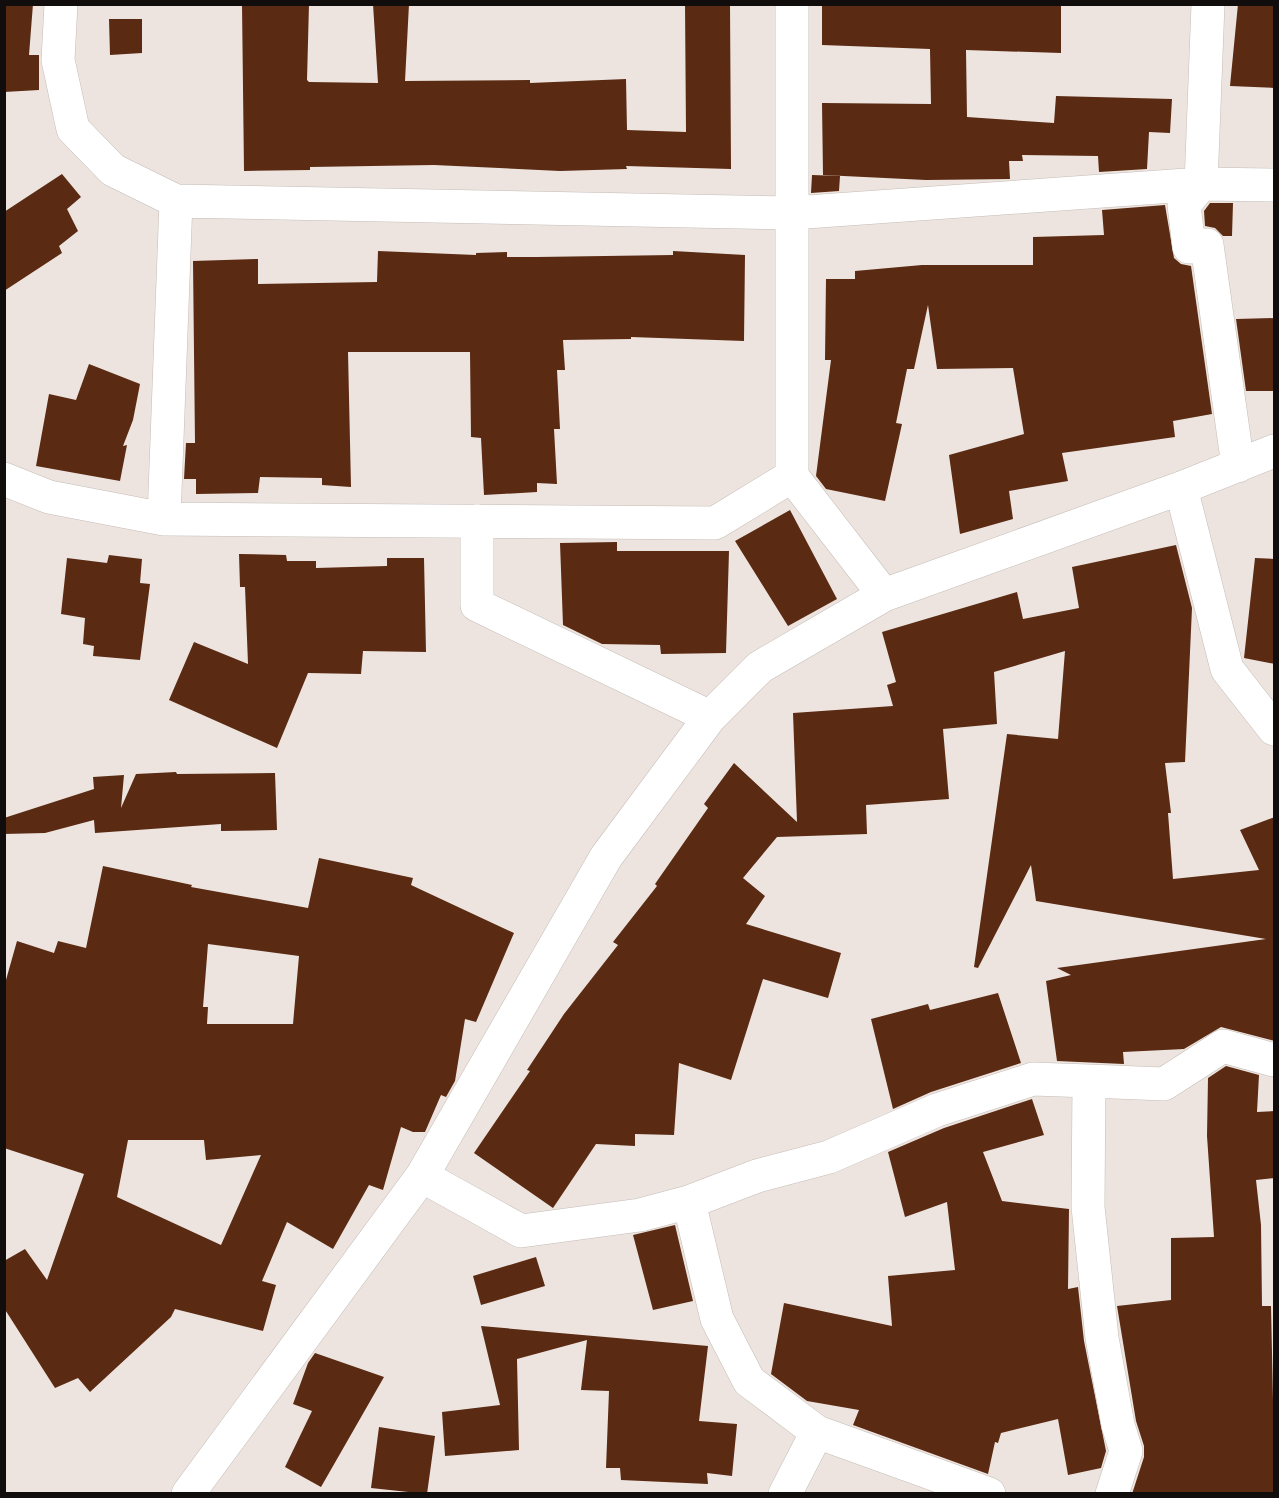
<svg xmlns="http://www.w3.org/2000/svg" width="1279" height="1498" font-family="'Space Grotesk',sans-serif">
<rect width="100%" height="100%" fill="#ede4df"/>
<!-- building -->
<path fill="#5a2a12" fill-rule="evenodd" d="M 4,4 L 33,4 L 29,55 L 39,55 L 39,90 L 4,92 Z
M 242,4 L 309,4 L 307,80 L 309,82 L 378,83 L 373,4 L 409,4 L 405,81 L 530,80 L 530,83 L 626,79 L 627,130 L 686,132 L 685,4 L 730,4 L 731,169 L 626,166 L 627,169 L 560,171 L 434,165 L 310,167 L 310,170 L 244,171 Z
M 822,4 L 1061,4 L 1061,53 L 966,50 L 967,117 L 1054,123 L 1056,96 L 1172,99 L 1170,133 L 1149,132 L 1147,169 L 1099,172 L 1098,156 L 1022,155 L 1023,161 L 1009,161 L 1010,179 L 926,180 L 823,175 L 822,103 L 931,104 L 930,49 L 822,45 Z
M 1238,4 L 1275,4 L 1275,88 L 1230,86 Z
M 109,19 L 142,19 L 142,53 L 110,55 Z
M 62,174 L 81,197 L 67,209 L 78,231 L 59,246 L 62,253 L 4,291 L 4,212 Z
M 812,175 L 840,176 L 839,191 L 811,193 Z
M 1210,203 L 1233,203 L 1232,236 L 1223,236 L 1215,228 L 1205,226 L 1204,211 Z
M 1165,205 L 1174,258 L 1181,264 L 1191,266 L 1212,414 L 1173,421 L 1175,437 L 1062,453 L 1068,481 L 1009,491 L 1013,519 L 960,534 L 949,455 L 1024,434 L 1013,368 L 937,369 L 928,305 L 914,369 L 907,369 L 896,423 L 902,424 L 885,501 L 826,489 L 816,476 L 831,360 L 825,360 L 826,279 L 855,279 L 855,271 L 922,265 L 1033,265 L 1033,237 L 1104,235 L 1102,210 Z
M 378,251 L 476,255 L 476,253 L 507,252 L 507,257 L 537,257 L 673,255 L 673,251 L 745,255 L 744,341 L 631,337 L 631,339 L 563,340 L 565,370 L 557,370 L 560,429 L 554,429 L 557,484 L 537,483 L 537,492 L 484,495 L 481,438 L 471,437 L 470,352 L 348,352 L 351,487 L 322,485 L 322,478 L 260,477 L 258,493 L 196,494 L 196,479 L 184,479 L 186,443 L 195,443 L 193,261 L 258,259 L 258,284 L 377,282 Z
M 1275,318 L 1275,391 L 1246,391 L 1236,319 Z
M 89,364 L 140,384 L 133,420 L 123,446 L 127,445 L 120,481 L 36,466 L 49,394 L 76,400 Z
M 790,510 L 837,599 L 788,626 L 735,541 Z
M 617,542 L 617,551 L 729,551 L 726,653 L 661,654 L 660,645 L 602,644 L 563,625 L 560,543 Z
M 1176,545 L 1192,608 L 1185,762 L 1165,763 L 1171,813 L 1168,813 L 1173,879 L 1259,870 L 1240,830 L 1275,817 L 1275,1041 L 1221,1027 L 1184,1049 L 1123,1052 L 1124,1064 L 1057,1061 L 1046,981 L 1071,975 L 1057,968 L 1266,939 L 1036,901 L 1031,865 L 978,968 L 974,967 L 1007,734 L 1058,739 L 1065,651 L 994,672 L 997,724 L 943,729 L 949,799 L 866,805 L 867,834 L 777,837 L 743,878 L 765,896 L 746,924 L 841,953 L 828,998 L 763,979 L 731,1080 L 679,1063 L 674,1135 L 635,1134 L 635,1146 L 596,1144 L 553,1208 L 474,1153 L 530,1071 L 527,1070 L 564,1014 L 618,945 L 613,942 L 657,886 L 655,884 L 708,808 L 704,804 L 734,763 L 797,822 L 793,713 L 893,706 L 887,685 L 896,682 L 882,632 L 1017,592 L 1023,619 L 1079,608 L 1072,567 Z
M 239,554 L 286,555 L 287,561 L 316,561 L 316,568 L 387,566 L 387,558 L 424,558 L 426,652 L 363,651 L 361,674 L 308,673 L 277,748 L 169,700 L 194,642 L 248,664 L 245,587 L 240,587 Z
M 109,555 L 142,559 L 140,583 L 150,584 L 140,660 L 93,656 L 94,646 L 83,644 L 85,618 L 61,614 L 67,558 L 107,563 Z
M 1255,558 L 1275,559 L 1275,664 L 1244,658 Z
M 176,772 L 177,774 L 275,773 L 277,830 L 221,831 L 221,824 L 95,833 L 94,820 L 45,833 L 4,834 L 4,818 L 94,789 L 93,777 L 124,775 L 121,808 L 136,774 Z
M 319,858 L 413,878 L 411,885 L 514,933 L 476,1022 L 465,1019 L 455,1081 L 446,1097 L 441,1095 L 425,1132 L 413,1132 L 401,1127 L 383,1190 L 369,1185 L 333,1249 L 287,1222 L 262,1281 L 276,1285 L 263,1331 L 175,1309 L 171,1317 L 90,1392 L 78,1378 L 55,1388 L 4,1308 L 4,1261 L 25,1249 L 47,1280 L 84,1174 L 4,1148 L 4,987 L 17,941 L 54,953 L 58,941 L 86,948 L 103,866 L 192,885 L 191,887 L 308,908 ZM 208,944 L 299,956 L 293,1024 L 207,1024 L 208,1007 L 203,1007 ZM 128,1140 L 204,1140 L 206,1160 L 261,1155 L 221,1245 L 117,1197 Z
M 998,993 L 1021,1063 L 931,1092 L 893,1109 L 871,1019 L 928,1004 L 930,1010 Z
M 1226,1066 L 1259,1075 L 1257,1112 L 1275,1111 L 1275,1178 L 1256,1180 L 1261,1225 L 1262,1306 L 1271,1306 L 1275,1494 L 1132,1494 L 1144,1457 L 1144,1446 L 1136,1421 L 1117,1306 L 1171,1300 L 1171,1238 L 1214,1237 L 1207,1136 L 1208,1078 Z
M 1032,1099 L 1044,1135 L 983,1152 L 1002,1201 L 1069,1209 L 1068,1289 L 1078,1287 L 1084,1341 L 1106,1451 L 1101,1468 L 1068,1475 L 1058,1419 L 1001,1433 L 998,1443 L 995,1442 L 988,1474 L 853,1425 L 859,1410 L 807,1401 L 771,1374 L 784,1303 L 892,1326 L 888,1276 L 955,1270 L 947,1202 L 905,1217 L 888,1152 L 944,1128 Z
M 675,1225 L 693,1301 L 653,1310 L 633,1235 Z
M 536,1257 L 545,1286 L 481,1305 L 473,1276 Z
M 481,1326 L 708,1346 L 699,1421 L 737,1424 L 732,1476 L 707,1473 L 708,1484 L 621,1480 L 620,1468 L 606,1468 L 609,1391 L 581,1390 L 587,1340 L 517,1359 L 519,1450 L 445,1456 L 442,1412 L 500,1405 Z
M 315,1353 L 384,1377 L 321,1487 L 285,1467 L 312,1411 L 293,1404 L 308,1363 Z
M 379,1427 L 435,1436 L 427,1494 L 371,1488 Z"/>
<g fill="none" stroke-linecap="round" stroke-linejoin="round">
<!-- street casing -->
<g stroke="#c4bcb7" stroke-width="34">
<path id="street" d="M 61,4 L 58,60 L 73,129 L 113,170 L 176,201 L 792,213 L 1201,184 L 1274,185
M 1208,4 L 1201,184 L 1184,205 L 1189,247 L 1207,245 L 1238,466
M 792,476 L 884,595
M 4,479 L 49,497 L 164,519 L 715,523 L 792,476 L 792,4
M 1181,488 L 1227,669 L 1274,729
M 164,519 L 176,201
M 477,521 L 477,605 L 710,717
M 422,1176 L 521,1231 L 640,1215 L 689,1202 L 757,1176 L 829,1157 L 937,1110 L 1033,1079 L 1089,1081
M 689,1202 L 717,1319 L 749,1381 L 817,1432 L 989,1494
M 188,1494 L 422,1176 L 606,857 L 710,717 L 760,667 L 884,595 L 1181,488 L 1274,451
M 785,1494 L 817,1432
M 1112,1494 L 1126,1451 L 1118,1425 L 1102,1338 L 1088,1207 L 1089,1081 L 1164,1084 L 1223,1046 L 1274,1060"/>
</g>
<!-- street -->
<use href="#street" stroke="#fff" stroke-width="33"/>
</g>
<!-- border -->
<rect width="1279" height="1498" fill="none" stroke="#100d0c" stroke-width="12"/>
</svg>
